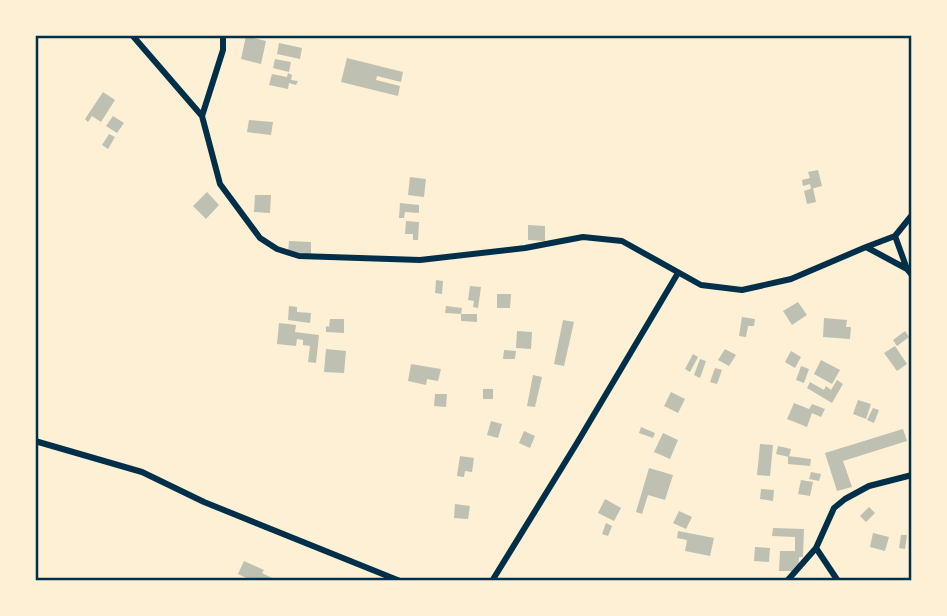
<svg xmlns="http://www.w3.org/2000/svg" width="947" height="616" font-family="'Noto Sans',sans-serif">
<rect width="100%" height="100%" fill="#fdf0d5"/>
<!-- building -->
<path fill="#bec0b2" d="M 246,36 L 266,41 L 261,64 L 241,59 Z
M 279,43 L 302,48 L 300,59 L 277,54 Z
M 347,58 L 403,72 L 401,82 L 377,76 L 376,80 L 400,86 L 398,96 L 341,82 Z
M 275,59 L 291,62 L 289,72 L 273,68 Z
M 288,73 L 292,75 L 291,80 L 298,81 L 296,85 L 289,83 L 288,89 L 269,85 L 272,74 L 287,77 Z
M 103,92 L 115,100 L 101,122 L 92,116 L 88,122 L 85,119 Z
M 113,116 L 124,123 L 117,133 L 106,126 Z
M 249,120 L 273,122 L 271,135 L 247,132 Z
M 109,134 L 115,137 L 108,149 L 102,145 Z
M 818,170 L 822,186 L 811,189 L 810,184 L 803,186 L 802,180 L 810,178 L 808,172 Z
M 410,177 L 426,179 L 424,197 L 408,195 Z
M 813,188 L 816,202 L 807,204 L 804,191 Z
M 207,192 L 219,205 L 206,219 L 193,206 Z
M 255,195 L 271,195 L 270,213 L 254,212 Z
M 400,203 L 419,205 L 419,213 L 405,212 L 404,218 L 399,218 Z
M 406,221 L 419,222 L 418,240 L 413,240 L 413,234 L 405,234 Z
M 528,225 L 545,226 L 545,241 L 528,240 Z
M 289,241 L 311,242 L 311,255 L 288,253 Z
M 436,280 L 443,281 L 442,294 L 435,293 Z
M 470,286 L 481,287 L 478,308 L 473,307 L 474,301 L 468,300 Z
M 497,294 L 511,294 L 510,308 L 497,308 Z
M 798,302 L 807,315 L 792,325 L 783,311 Z
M 289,306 L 297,307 L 297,312 L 311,313 L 310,323 L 288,320 Z
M 446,306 L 462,308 L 461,314 L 477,314 L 477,322 L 461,321 L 461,314 L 445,313 Z
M 742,317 L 755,319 L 754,326 L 748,326 L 746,337 L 739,336 Z
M 824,318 L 847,320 L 846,327 L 851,327 L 850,339 L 823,337 Z
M 330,319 L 344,319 L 344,333 L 326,332 L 326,326 L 329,327 Z
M 563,320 L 574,322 L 564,366 L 554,364 Z
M 279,323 L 296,325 L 295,332 L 319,335 L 316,363 L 308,362 L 310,346 L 303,345 L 303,340 L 297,339 L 296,346 L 277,344 Z
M 517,331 L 532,332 L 531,349 L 516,348 Z
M 905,331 L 909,337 L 897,346 L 893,340 Z
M 895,346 L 907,364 L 897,371 L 884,353 Z
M 326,349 L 346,351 L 344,373 L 324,372 Z
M 725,349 L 736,355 L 729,366 L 718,360 Z
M 504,350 L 516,351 L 515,359 L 503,359 Z
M 791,351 L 801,357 L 795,368 L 785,362 Z
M 693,354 L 698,357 L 690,372 L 685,369 Z
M 700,359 L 706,361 L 700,378 L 694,375 Z
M 821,360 L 840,370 L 832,384 L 814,374 Z
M 411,364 L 441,369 L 438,381 L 427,379 L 426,385 L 408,381 Z
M 801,366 L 809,369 L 804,383 L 796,380 Z
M 715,368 L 722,370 L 717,384 L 710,382 Z
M 533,375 L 542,377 L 535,407 L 527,406 Z
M 837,380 L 843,384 L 832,403 L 807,388 L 810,382 L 824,390 L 826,386 L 831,390 Z
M 483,389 L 493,389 L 493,399 L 483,399 Z
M 671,392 L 685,399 L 678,413 L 664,406 Z
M 435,394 L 447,394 L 446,407 L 434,406 Z
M 858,400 L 871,404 L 866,419 L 853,414 Z
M 794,403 L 809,409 L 812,404 L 825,409 L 821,417 L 812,413 L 807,427 L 787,419 Z
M 873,408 L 879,410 L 874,423 L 867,420 Z
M 491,421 L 502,424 L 498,438 L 487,435 Z
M 641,427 L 655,433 L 653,438 L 639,433 Z
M 903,429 L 907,441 L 843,461 L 852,487 L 837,491 L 825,453 Z
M 524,431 L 535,436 L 530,448 L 519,443 Z
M 663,433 L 678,440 L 670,459 L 654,452 Z
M 760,444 L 773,445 L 770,476 L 757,475 Z
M 778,446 L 791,449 L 789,457 L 776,454 Z
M 460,456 L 474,458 L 472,472 L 465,471 L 464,477 L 457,476 Z
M 788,456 L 811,459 L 810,466 L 788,464 Z
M 649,468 L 673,475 L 665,500 L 648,495 L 642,514 L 636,512 Z
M 811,472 L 821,474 L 819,481 L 809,479 Z
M 801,480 L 813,482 L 810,496 L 798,494 Z
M 761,489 L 774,490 L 773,501 L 760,499 Z
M 605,499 L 621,508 L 614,521 L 598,513 Z
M 455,504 L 470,506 L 468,519 L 454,518 Z
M 869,507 L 875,513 L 866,522 L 860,516 Z
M 679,511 L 692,517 L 686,529 L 673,523 Z
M 606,523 L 612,526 L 608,536 L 602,534 Z
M 773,528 L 804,529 L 803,557 L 799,557 L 798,571 L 779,571 L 780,551 L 795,551 L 795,537 L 772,536 Z
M 678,531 L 714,538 L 710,556 L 685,551 L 687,540 L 677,538 Z
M 873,533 L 889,537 L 885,551 L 870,547 Z
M 901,535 L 907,535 L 905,549 L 899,548 Z
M 755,547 L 770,548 L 769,562 L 754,561 Z
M 244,561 L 264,570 L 262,573 L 272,578 L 271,581 L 253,581 L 238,574 Z"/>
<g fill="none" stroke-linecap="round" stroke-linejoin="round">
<!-- minor -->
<path stroke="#003049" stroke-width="6" d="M 132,35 L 202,116 L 220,184 L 260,238 L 277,249 L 299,256 L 420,260 L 525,248 L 583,237 L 622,241 L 701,285 L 742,290 L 791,279 L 866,247
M 202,116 L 223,50 L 223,35
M 895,236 L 912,215
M 907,269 L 866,247 L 895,236 L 907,269 L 912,275
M 35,441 L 142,472 L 204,502 L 400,581
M 816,548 L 838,581
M 492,581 L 577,443 L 678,273
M 787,581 L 816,548 L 834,508 L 845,499 L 869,486 L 912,475"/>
</g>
<!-- border -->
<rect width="947" height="616" fill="none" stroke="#fdf0d5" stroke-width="74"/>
<rect x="37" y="37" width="873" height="542" fill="none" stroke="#003049" stroke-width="2.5"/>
</svg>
